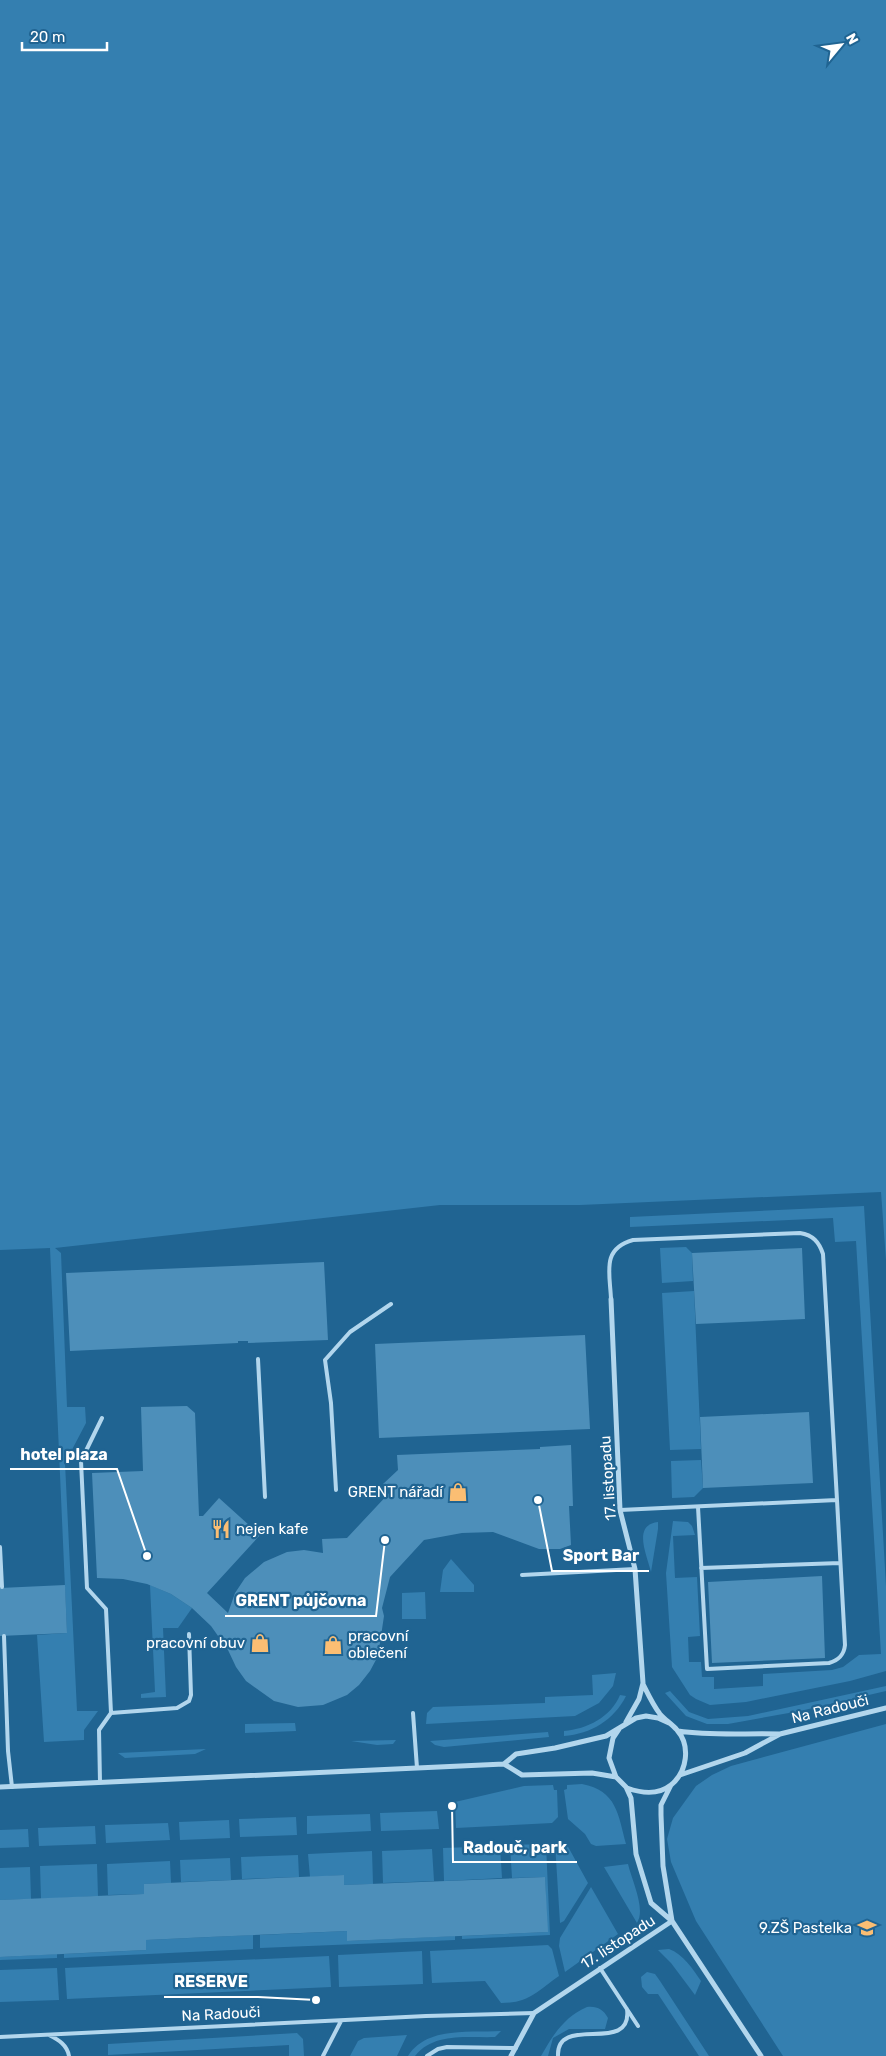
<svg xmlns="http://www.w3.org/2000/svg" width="886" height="2056" font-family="Rubik,sans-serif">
<rect width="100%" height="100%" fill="#206492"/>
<!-- green -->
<path fill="#347fb0" d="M 0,0 L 886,0 L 886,1260 L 881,1192 L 580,1205 L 440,1205 L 55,1248 L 61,1253 L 67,1407 L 85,1407 L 86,1423 L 65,1463 L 77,1711 L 98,1711 L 84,1730 L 84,1740 L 44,1742 L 37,1635 L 67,1633 L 50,1248 L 0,1250 Z
M 864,1206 L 886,1586 L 886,1671 L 850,1681 L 746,1702 L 710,1705 L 696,1699 L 690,1695 L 672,1667 L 666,1573 L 673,1521 L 688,1522 L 692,1526 L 695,1535 L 673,1536 L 675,1578 L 697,1577 L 700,1636 L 688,1637 L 689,1662 L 701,1662 L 702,1677 L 714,1677 L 714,1689 L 763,1686 L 763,1674 L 832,1670 L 843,1667 L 859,1655 L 881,1654 L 856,1241 L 835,1242 L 833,1218 L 630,1227 L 630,1217 Z
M 686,1247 L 692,1253 L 693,1281 L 662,1283 L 660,1248 Z
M 694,1291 L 701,1449 L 670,1450 L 662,1293 Z
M 701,1460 L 703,1488 L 694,1497 L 672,1498 L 671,1461 Z
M 658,1522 L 658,1529 L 651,1572 C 647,1555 632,1525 658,1522 Z
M 451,1559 L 474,1585 L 474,1592 L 440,1592 L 443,1570 Z
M 150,1585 L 171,1594 L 192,1608 L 178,1628 L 163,1628 L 166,1697 L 141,1698 L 141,1694 L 155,1692 Z
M 425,1592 L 426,1619 L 402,1619 L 402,1593 Z
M 616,1673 L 613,1686 L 599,1703 L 575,1716 L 426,1724 L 427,1713 L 433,1707 L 545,1703 L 545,1697 L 593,1695 L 592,1675 Z
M 886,1686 L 886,1691 L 800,1711 L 728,1724 L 707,1724 L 686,1716 L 665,1693 L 670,1691 L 689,1712 L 708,1719 L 748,1716 Z
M 620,1695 L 626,1696 C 614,1720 591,1734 564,1736 L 564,1731 C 587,1729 611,1717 620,1695 Z
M 295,1723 L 296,1731 L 245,1733 L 245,1724 Z
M 886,1724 L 886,2056 L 783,2056 L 696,1921 L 671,1862 L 667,1839 L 673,1818 L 696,1786 L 712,1775 L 731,1766 Z
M 548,1732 L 549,1737 L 444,1747 L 435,1745 L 430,1741 Z
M 396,1740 L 393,1744 L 377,1745 L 351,1741 Z
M 206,1749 L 195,1754 L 125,1758 L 118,1753 Z
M 582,1784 C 617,1791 618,1814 626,1844 L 596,1846 L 591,1844 L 585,1834 L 568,1819 L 564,1790 L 567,1789 L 567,1785 Z
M 553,1785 L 554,1790 L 557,1790 L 558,1817 L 552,1823 L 456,1828 L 455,1802 L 524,1786 Z
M 437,1811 L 439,1829 L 381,1831 L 380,1813 Z
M 370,1814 L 371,1831 L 307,1834 L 307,1816 Z
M 296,1817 L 297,1835 L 240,1837 L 239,1819 Z
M 229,1820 L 230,1838 L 180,1840 L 179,1822 Z
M 168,1823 L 170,1840 L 106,1843 L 105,1825 Z
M 95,1826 L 96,1844 L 39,1846 L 38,1828 Z
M 28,1829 L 29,1847 L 0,1848 L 0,1830 Z
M 555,1843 L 566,1843 L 588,1883 L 564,1921 L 560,1923 Z
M 546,1844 L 550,1935 L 462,1939 L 462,1936 L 547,1932 L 545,1877 L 512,1878 L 510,1845 Z
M 500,1846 L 502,1878 L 444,1881 L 443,1848 Z
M 432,1849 L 434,1881 L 383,1883 L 382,1851 Z
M 372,1851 L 373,1884 L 344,1885 L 344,1875 L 310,1877 L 308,1854 Z
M 298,1855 L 299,1877 L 242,1879 L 241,1857 Z
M 230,1858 L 231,1880 L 181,1882 L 180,1860 Z
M 170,1861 L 171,1883 L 144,1884 L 144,1894 L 108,1895 L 107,1864 Z
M 97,1864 L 98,1896 L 41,1899 L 40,1866 Z
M 628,1864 C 632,1881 646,1909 637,1923 L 604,1867 Z
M 30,1867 L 31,1899 L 0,1900 L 0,1868 Z
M 591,1887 L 618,1934 L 565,1972 L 559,1946 L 560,1938 Z
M 347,1931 L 347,1941 L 455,1936 L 455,1940 L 260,1948 L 260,1935 Z
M 253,1935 L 253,1949 L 64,1958 L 64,1954 L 146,1950 L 146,1940 Z
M 548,1945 L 552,1949 L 559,1976 C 537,1991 530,2003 501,2003 L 485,1981 L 432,1983 L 430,1951 Z
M 669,1949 C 683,1954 693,1969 701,1981 L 695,1995 L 671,1963 L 658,1950 Z
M 422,1951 L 423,1984 L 339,1987 L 338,1955 Z
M 57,1954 L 57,1958 L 0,1960 L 0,1957 Z
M 329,1956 L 331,1987 L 67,1999 L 65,1968 Z
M 57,1968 L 59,2000 L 0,2002 L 0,1970 Z
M 647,1972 L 655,1974 L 660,1981 L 709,2056 L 699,2056 L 658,1994 L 648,1994 L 642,1987 L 641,1977 Z
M 587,2007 C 597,2006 603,2009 608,2018 L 605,2029 L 569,2029 L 553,2038 L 548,2056 L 541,2056 C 553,2035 564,2017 587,2007 Z
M 501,2031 L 495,2037 C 468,2038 434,2032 415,2056 L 408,2056 C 427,2026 470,2033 501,2031 Z
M 297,2033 L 303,2039 L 304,2056 L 289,2056 L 289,2045 L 108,2055 L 108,2044 Z
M 407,2035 L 397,2056 L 350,2056 L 358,2041 L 364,2038 Z"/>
<!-- building -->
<path fill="#4d8fba" d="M 802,1248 L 805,1319 L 696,1324 L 692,1253 Z
M 324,1262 L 328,1340 L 248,1343 L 248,1341 L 238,1341 L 238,1343 L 70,1351 L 66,1273 Z
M 585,1335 L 590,1429 L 379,1438 L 375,1344 Z
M 187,1406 L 195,1413 L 199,1516 L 203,1516 L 219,1498 L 260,1535 L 207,1593 L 228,1613 L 235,1593 L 245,1578 L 264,1562 L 287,1552 L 304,1550 L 323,1553 L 322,1539 L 347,1538 L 391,1491 L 383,1484 L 398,1470 L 397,1455 L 540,1449 L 540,1447 L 571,1445 L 573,1506 L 569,1506 L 571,1545 L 560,1549 L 539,1549 L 493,1532 L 462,1533 L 424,1540 L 390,1577 L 382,1608 L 384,1616 L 378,1656 L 370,1671 L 359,1685 L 347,1695 L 323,1705 L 298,1707 L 274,1701 L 246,1681 L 236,1667 L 228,1650 L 211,1626 L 192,1608 L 171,1594 L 147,1584 L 123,1579 L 97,1578 L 92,1473 L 143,1471 L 141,1407 Z
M 809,1412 L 813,1483 L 703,1488 L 700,1417 Z
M 822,1576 L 825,1658 L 712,1663 L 708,1582 Z
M 65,1585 L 67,1633 L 0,1636 L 0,1588 Z
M 344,1875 L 344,1885 L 545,1877 L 548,1932 L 347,1941 L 347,1931 L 209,1937 L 146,1940 L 146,1950 L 0,1957 L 0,1900 L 144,1894 L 144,1884 Z"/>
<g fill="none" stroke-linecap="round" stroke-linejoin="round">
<!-- lane -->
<path stroke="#b2d6ed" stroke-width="4" d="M 611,1299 C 610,1273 601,1249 633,1240 L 800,1233 C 813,1235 819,1242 823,1254 L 837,1500 L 620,1510
M 258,1359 L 265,1497
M 102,1418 L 81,1461 L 87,1588 L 106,1609 L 111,1713
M 336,1490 L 331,1403 L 325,1360 L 350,1332 L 391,1304
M 698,1507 L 707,1669 L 829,1663 C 839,1660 844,1655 845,1645 L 837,1500
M 0,1547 L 2,1587
M 701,1568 L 840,1563
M 522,1575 L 635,1569
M 4,1636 L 8,1751 L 12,1787
M 413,1713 L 417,1768
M 100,1782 L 99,1730 L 111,1713 L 177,1708 L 189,1701 L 191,1695 L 189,1634
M 600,1968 L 638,2026
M 49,2035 C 59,2040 67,2045 69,2056
M 0,2037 L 426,2016 L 534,2013
M 323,2056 L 341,2021
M 427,2056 L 438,2049 L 447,2047 L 516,2048
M 558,2056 C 556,2013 633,2056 627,2009"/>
<!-- street -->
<path stroke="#b2d6ed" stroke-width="5" d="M 611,1299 L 620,1510 L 635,1569 L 643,1683 L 639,1699 L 626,1722
M 619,1729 L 613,1738 L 609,1758 L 616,1777 L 626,1787 L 631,1798 L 636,1854 L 651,1903 L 672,1921 L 761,2056
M 678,1731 C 712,1736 745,1733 780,1734
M 504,1764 L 516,1754 L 555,1748 L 606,1736 L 636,1718 L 646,1716 L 658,1718 L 669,1723
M 504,1764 L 522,1775 L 592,1773 L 616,1777
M 680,1775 L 745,1753 L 780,1734 L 886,1708
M 671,1785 L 661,1805 L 661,1815 L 663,1866 L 672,1921
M 0,1787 L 504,1764
M 627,1788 C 641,1793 657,1796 671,1785 C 687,1772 691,1746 677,1730 C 672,1724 665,1720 660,1714 C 653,1705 648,1694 643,1684
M 511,2056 L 534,2013 L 672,1921"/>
</g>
<!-- icons -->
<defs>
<g id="shop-bare" transform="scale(1.5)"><path d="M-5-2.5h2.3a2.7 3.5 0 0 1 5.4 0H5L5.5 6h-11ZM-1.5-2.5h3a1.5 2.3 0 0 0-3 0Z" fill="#fbbe73" stroke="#206492" stroke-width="2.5" paint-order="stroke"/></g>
<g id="restaurant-bare" transform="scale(1.5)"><path d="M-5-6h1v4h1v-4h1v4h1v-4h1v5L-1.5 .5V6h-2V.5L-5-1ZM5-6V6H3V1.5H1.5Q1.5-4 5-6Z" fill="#fbbe73" stroke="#206492" stroke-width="2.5" paint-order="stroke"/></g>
<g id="school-bare" transform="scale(1.5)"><path d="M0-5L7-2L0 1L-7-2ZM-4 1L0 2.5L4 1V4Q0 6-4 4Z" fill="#fbbe73" stroke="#206492" stroke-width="2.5" paint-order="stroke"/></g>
</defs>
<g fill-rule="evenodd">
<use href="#shop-bare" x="458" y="1492"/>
<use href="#restaurant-bare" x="221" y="1529"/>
<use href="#shop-bare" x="260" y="1643"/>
<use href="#shop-bare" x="333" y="1645"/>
<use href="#school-bare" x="867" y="1928"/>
</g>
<g text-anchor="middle" stroke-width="4.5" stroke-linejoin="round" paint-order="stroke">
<!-- street labels -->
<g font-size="15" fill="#fff" stroke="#206492">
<text transform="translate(608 1478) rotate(-94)" y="5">17. listopadu</text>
<text transform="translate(830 1709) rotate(-14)" y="5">Na Radouči</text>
<text transform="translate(618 1942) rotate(-33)" y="5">17. listopadu</text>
<text transform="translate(221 2014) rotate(-3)" y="5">Na Radouči</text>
</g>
<!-- poi labels -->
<g font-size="15" fill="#fff" stroke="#206492" text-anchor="end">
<text x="443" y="1497">GRENT nářadí</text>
<text x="236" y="1534" text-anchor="start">nejen kafe</text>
<text x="348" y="1641" text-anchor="start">pracovní<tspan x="348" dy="17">oblečení</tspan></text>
<text x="245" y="1648">pracovní obuv</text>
<text x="852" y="1933">9.ZŠ Pastelka</text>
</g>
</g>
<!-- callouts -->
<path fill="none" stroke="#fff" stroke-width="2" d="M147 1556L117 1469H10M538 1500L552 1571H649M385 1540L376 1616H225M452 1806L453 1862H577M316 2000L258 1997H164"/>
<g fill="#fff" stroke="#206492" stroke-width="2">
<circle cx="147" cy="1556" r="5"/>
<circle cx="538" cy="1500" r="5"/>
<circle cx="385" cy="1540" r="5"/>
<circle cx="452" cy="1806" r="5"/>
<circle cx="316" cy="2000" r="5"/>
</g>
<g font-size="16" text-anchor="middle" font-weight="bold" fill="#fff" stroke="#206492" stroke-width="4.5" stroke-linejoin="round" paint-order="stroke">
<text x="64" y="1460">hotel plaza</text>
<text x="601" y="1561">Sport Bar</text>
<text x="301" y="1606">GRENT půjčovna</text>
<text x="515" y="1853">Radouč, park</text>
<text x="211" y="1987">RESERVE</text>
</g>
<!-- north arrow -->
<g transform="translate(841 45) rotate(61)" stroke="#206492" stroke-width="4" paint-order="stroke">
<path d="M0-4L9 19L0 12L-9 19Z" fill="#ffffff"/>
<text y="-8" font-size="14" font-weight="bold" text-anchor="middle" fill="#ffffff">N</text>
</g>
<!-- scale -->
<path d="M22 42v8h85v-8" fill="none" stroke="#ffffff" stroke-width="2.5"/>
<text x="30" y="42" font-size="15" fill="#ffffff" stroke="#206492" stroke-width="4" paint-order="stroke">20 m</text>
</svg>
